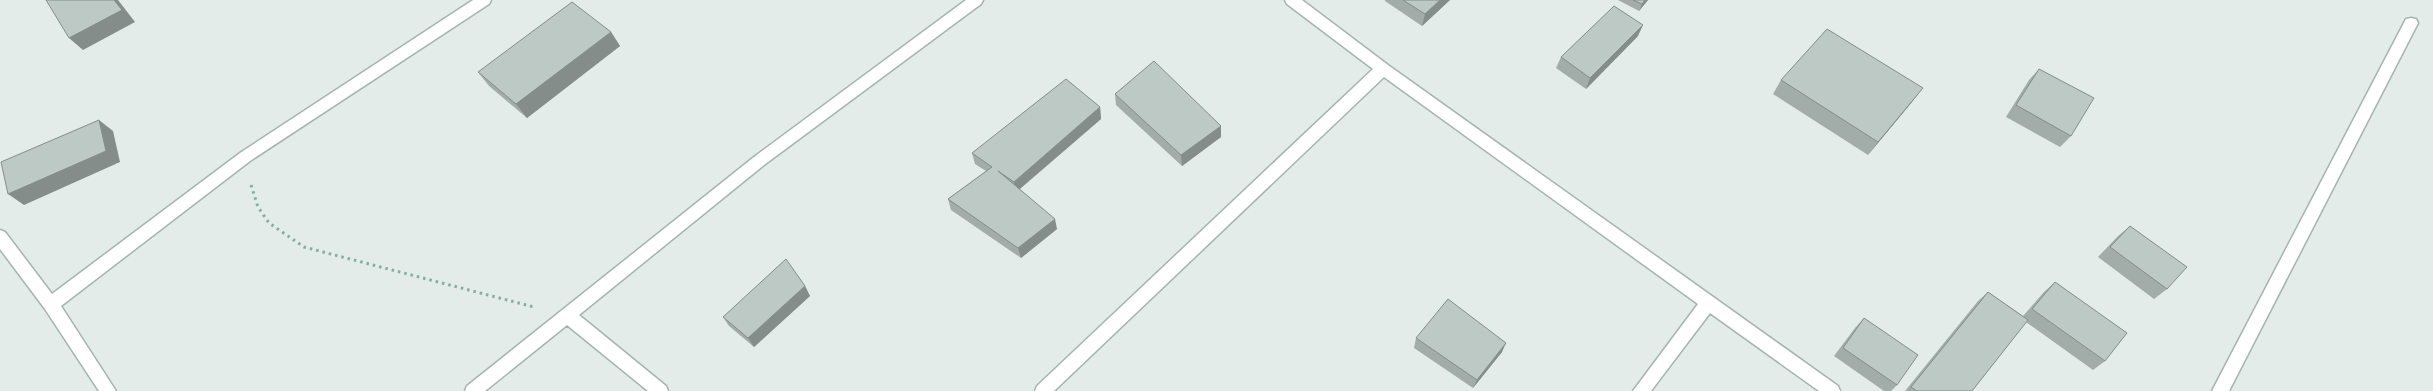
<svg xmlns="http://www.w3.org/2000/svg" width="2433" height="391" font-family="'Work Sans',sans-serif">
<rect width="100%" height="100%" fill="#e3ece9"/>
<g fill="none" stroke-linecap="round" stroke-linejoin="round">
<!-- minor casing -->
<g stroke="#a6b4b0" stroke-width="3">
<path id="minor" d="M 473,0 L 491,0 L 489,4 L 250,161 L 61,306 L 116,391 L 99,391 L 45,309 L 0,249 L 0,230 L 5,232 L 52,294 L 240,153 Z
M 966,0 L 983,0 L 981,4 L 764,165 L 579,315 L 666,386 L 668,391 L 648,391 L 567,325 L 485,391 L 465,391 L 467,386 L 754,157 Z
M 1285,0 L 1302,0 L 1388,65 L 1838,386 L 1840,391 L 1819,391 L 1710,313 L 1651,391 L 1633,391 L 1698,304 L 1384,77 L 1054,391 L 1035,391 L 1037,386 L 1373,69 L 1287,4 Z
M 2411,18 L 2416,19 L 2418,23 L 2229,391 L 2212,391 L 2406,19 Z"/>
</g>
<!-- path -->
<path stroke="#87ada3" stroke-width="3" stroke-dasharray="2.5 4" stroke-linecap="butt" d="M 251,185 L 258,207 L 269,223 L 304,247 L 534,307"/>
<!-- minor -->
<use href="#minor" fill="#fff" fill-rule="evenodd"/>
</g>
<!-- wall -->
<path fill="#a2ada9" d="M 1385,0 L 1450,0 L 1422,26 L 1385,1 Z
M 1618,0 L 1648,0 L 1639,11 Z
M 611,32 L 620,46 L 527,118 L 489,86 L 478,72 Z
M 1638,36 L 1586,89 L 1556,68 L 1561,57 Z
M 2039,69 L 2071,136 L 2060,147 L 2006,117 L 2029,80 Z
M 1781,80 L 1912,102 L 1868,155 L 1773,94 Z
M 1115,94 L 1221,126 L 1221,137 L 1182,166 L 1116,105 Z
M 1100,107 L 1101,119 L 1020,189 L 1057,229 L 1021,258 L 951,210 L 948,199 L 986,171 L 975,164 L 972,153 Z
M 2130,226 L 2167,289 L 2154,299 L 2098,257 L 2118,236 Z
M 2055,282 L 2105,361 L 2093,370 L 2026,322 L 1972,391 L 1905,391 L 1978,301 L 1988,292 L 2023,316 L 2044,292 Z
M 805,286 L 810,296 L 754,347 L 729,326 L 723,317 Z
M 1864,318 L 1897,385 L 1891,391 L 1884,391 L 1834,356 L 1855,328 Z
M 1416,338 L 1502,352 L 1473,388 L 1414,348 Z"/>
<!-- shaded-wall -->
<path fill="#848d8a" d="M 114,0 L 118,0 L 135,22 L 83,50 L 69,38 Z
M 1440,0 L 1450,0 L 1422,26 L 1425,14 Z
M 1645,0 L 1648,0 L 1639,11 L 1642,4 Z
M 1643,25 L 1638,36 L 1586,89 L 1590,78 Z
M 611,32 L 620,46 L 527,118 L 516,104 Z
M 1923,88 L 1912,102 L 1868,155 L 1878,142 Z
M 1100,107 L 1101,119 L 1016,192 L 1014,182 Z
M 99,120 L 113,131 L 120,162 L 24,205 L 8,194 Z
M 1221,126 L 1221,137 L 1182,166 L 1181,155 Z
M 1055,219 L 1057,229 L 1021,258 L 1018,248 Z
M 805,286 L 810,296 L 754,347 L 748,338 Z
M 1506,343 L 1502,352 L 1473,388 L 1477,380 Z"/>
<!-- building -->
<path fill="#bcc9c5" stroke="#848d8a" d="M 46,0 L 114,0 L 122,10 L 69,38 Z
M 1403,0 L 1440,0 L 1425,14 Z
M 1633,0 L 1645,0 L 1642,4 Z
M 572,2 L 611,32 L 516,104 L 478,72 Z
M 1614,6 L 1643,25 L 1590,78 L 1561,57 Z
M 1827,29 L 1923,88 L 1878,142 L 1781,80 Z
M 1154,61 L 1221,126 L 1181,155 L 1115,94 Z
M 2039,69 L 2094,98 L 2071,136 L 2016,105 Z
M 1066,79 L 1100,107 L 1014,182 L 998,171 L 1055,219 L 1018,248 L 948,199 L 992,167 L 972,153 Z
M 99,120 L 106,151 L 8,194 L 1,162 Z
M 2130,226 L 2187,267 L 2167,289 L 2110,247 Z
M 786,259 L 805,286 L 748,338 L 723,317 Z
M 2055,282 L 2127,333 L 2105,361 L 2032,309 Z
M 1988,292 L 2028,320 L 1972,391 L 1917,391 L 1911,387 Z
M 1448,299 L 1506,343 L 1477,380 L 1416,338 Z
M 1864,318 L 1918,355 L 1897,385 L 1843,348 Z"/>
</svg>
